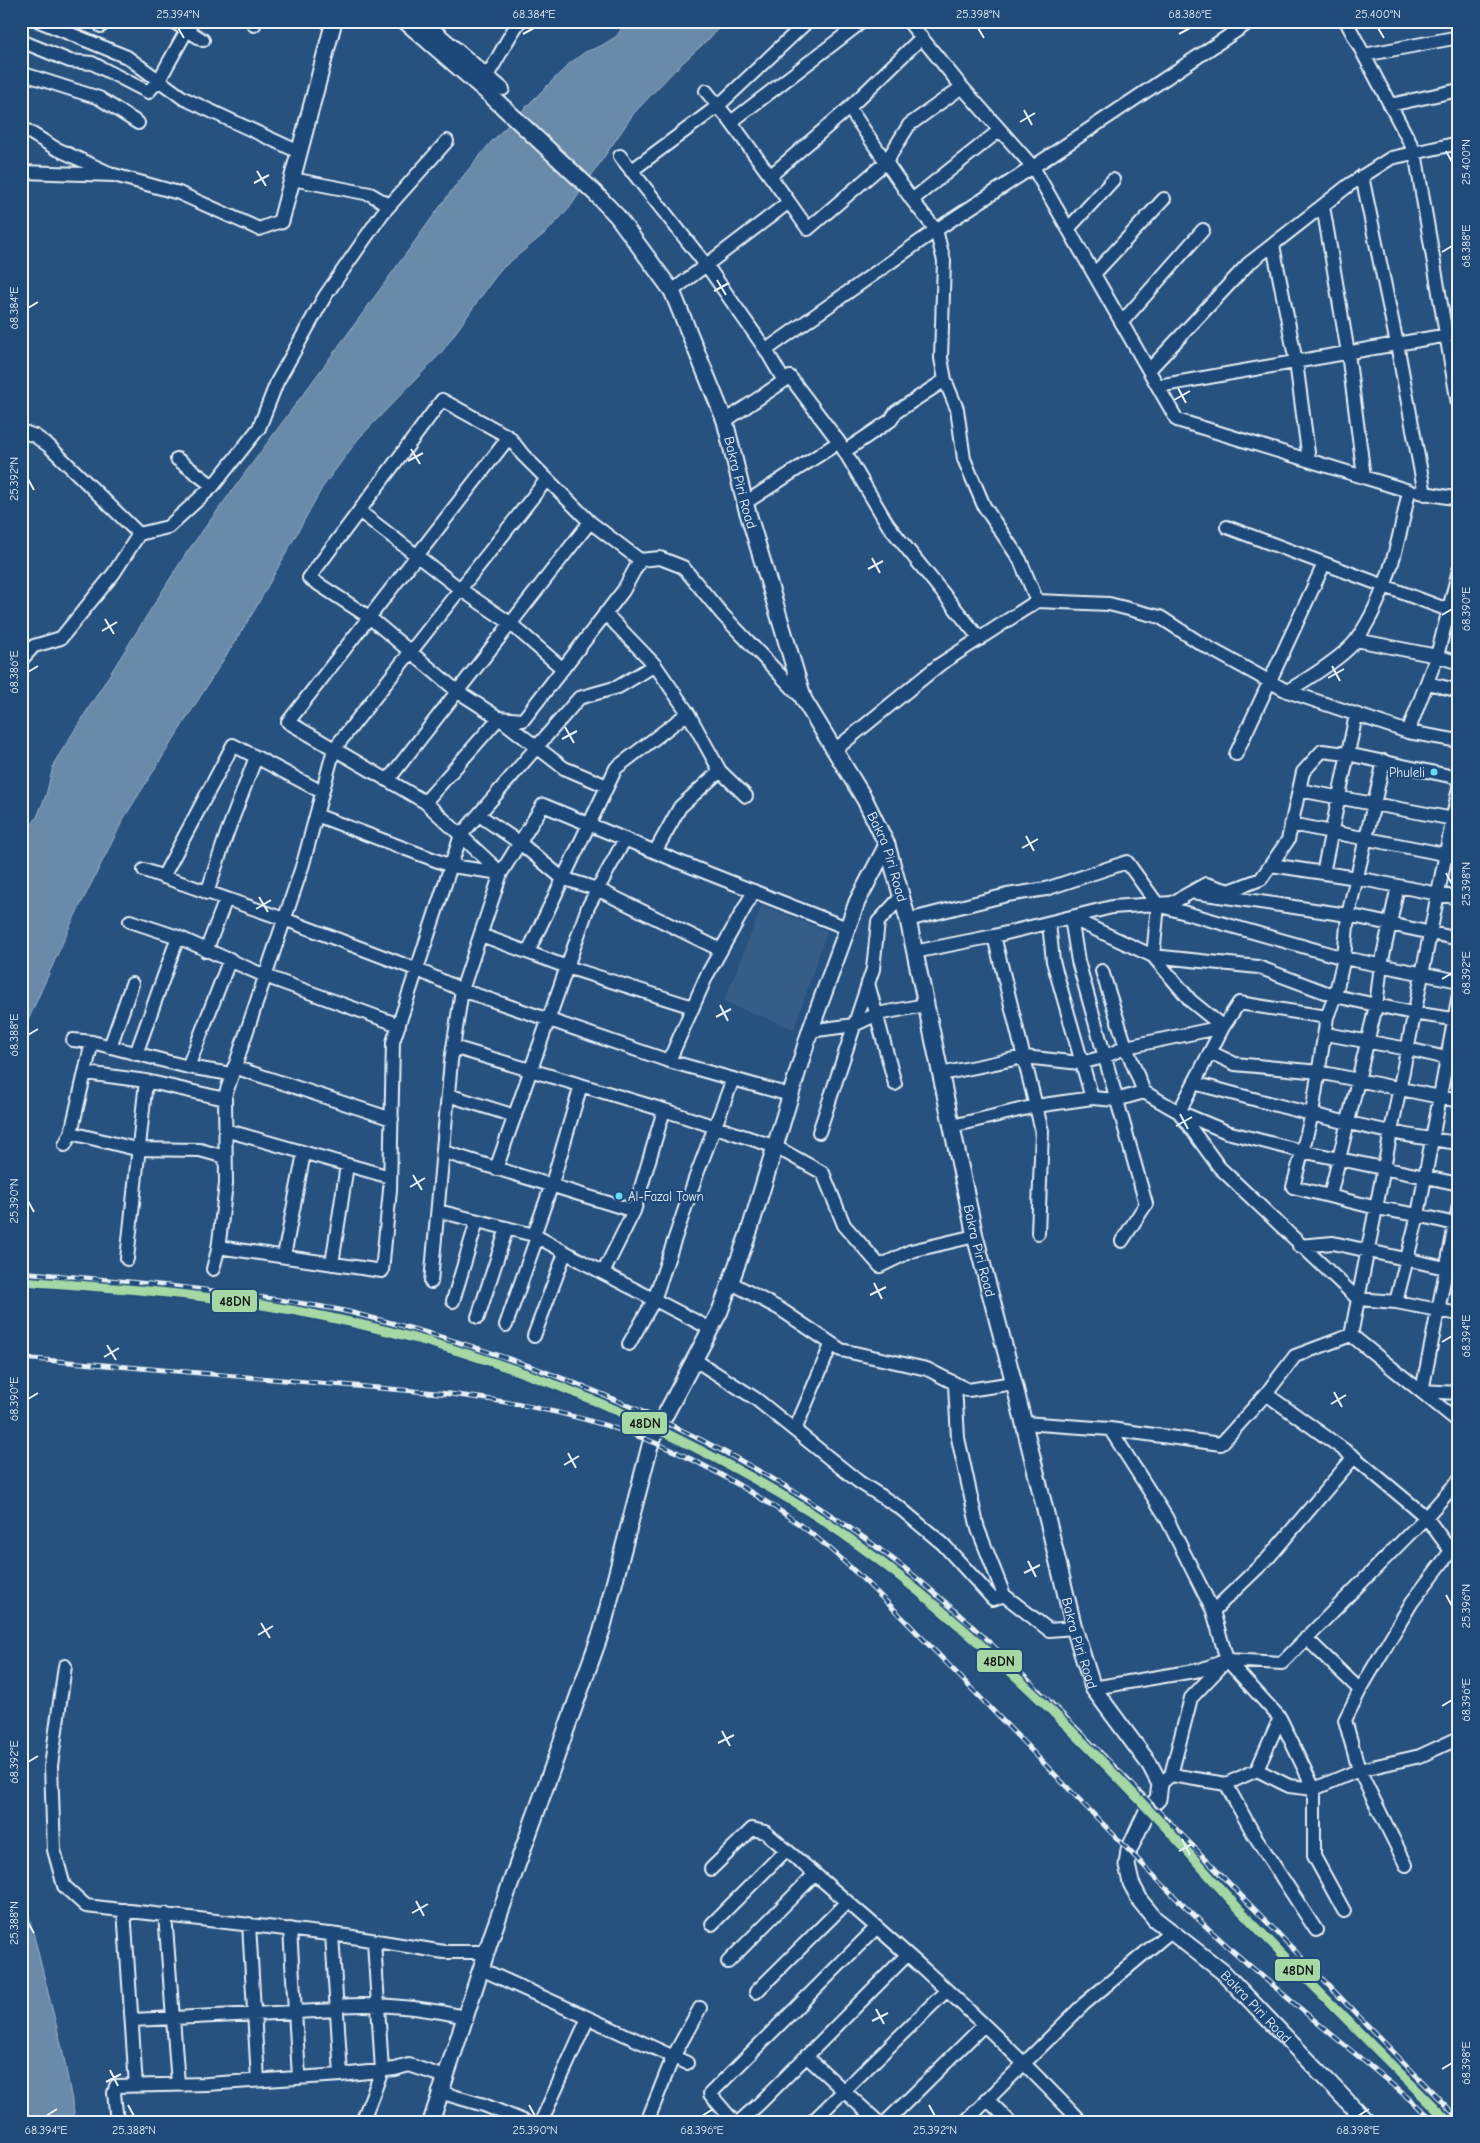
<svg xmlns="http://www.w3.org/2000/svg" width="1480" height="2143" font-family="'Comic Neue',sans-serif">
<rect width="100%" height="100%" fill="#27517f"/>
<filter id="ink" filterUnits="userSpaceOnUse"><feTurbulence type="fractalNoise" baseFrequency=".02" numOctaves="2"/><feDisplacementMap in="SourceGraphic" scale="10" xChannelSelector="R" yChannelSelector="G"/><feConvolveMatrix kernelMatrix="1 2 1 2 8 2 1 2 1" color-interpolation-filters="sRGB"/></filter>
<g filter="url(#ink)">
<!-- built -->
<path fill="#355d88" d="M 762,905 L 827,931 L 794,1029 L 724,1002 Z"/>
<!-- water -->
<path fill="#6b8aaa" stroke="#9db3c9" d="M 626,21 L 728,21 L 675,70 L 634,113 L 568,210 L 545,233 L 500,270 L 441,353 L 359,438 L 322,488 L 254,611 L 124,818 L 71,924 L 21,1036 L 21,840 L 37,817 L 46,795 L 54,763 L 187,552 L 360,317 L 455,186 L 492,141 L 569,64 L 585,52 L 601,46 L 617,36 Z
M 21,1884 L 62,2048 L 76,2122 L 21,2122 Z"/>
<g fill="none" stroke-linecap="round" stroke-linejoin="round">
<!-- minor casing -->
<g stroke="#e8f1f8" stroke-width="16">
<path id="minor" d="M 39,21 L 127,57 L 183,98 L 299,152
M 172,21 L 203,40
M 424,21 L 503,89
M 1346,21 L 1415,152 L 1459,410
M 254,25 L 256,21
M 101,26 L 103,21
M 21,41 L 70,61 L 92,63 L 148,92 L 159,80 L 192,21
M 1364,55 L 1459,37
M 21,73 L 99,98 L 138,123
M 487,75 C 500,57 506,39 520,21
M 962,87 L 1033,167 L 1251,21
M 706,91 L 731,122 L 863,21
M 1390,105 L 1459,90
M 849,108 L 912,200 L 936,230 L 1033,167 L 1177,420 L 1409,491 C 1399,541 1387,596 1357,639 C 1346,655 1305,681 1287,691
M 731,122 L 789,202
M 21,127 L 55,148 L 107,172
M 620,156 L 707,266 L 766,350 L 936,230 L 944,261 L 941,358 L 945,380 L 957,409 L 964,459 L 984,506 L 1020,560 L 1037,601 L 939,665 L 836,749
M 631,171 L 718,106 L 808,21
M 21,172 L 114,175 L 179,193 L 259,229 L 281,221
M 770,176 L 849,108 L 921,38
M 1362,176 L 1397,344 L 1425,494
M 292,179 L 370,194 L 389,205
M 912,200 L 1000,130
M 1323,206 L 1348,353 L 1364,477
M 1068,229 L 1113,180
M 1273,245 L 1296,362 L 1309,460
M 1094,274 L 1164,199
M 672,291 L 789,202 L 808,229 L 886,162 L 909,125 L 962,87 L 908,21
M 1122,322 L 1203,230
M 766,350 L 784,381
M 1149,370 L 1248,264 L 1349,185 L 1391,158 L 1459,143
M 1158,386 L 1459,333
M 725,421 L 790,377 L 839,442 L 888,525 L 980,639
M 21,431 L 35,436 L 49,446 L 139,534 L 168,527 L 213,486 L 259,428 L 277,382 L 325,296 L 382,214 L 447,141
M 509,437 L 288,722 L 425,802 L 499,718 L 523,720 L 623,591 L 640,560
M 845,451 L 891,420 L 896,412 L 945,380
M 177,459 L 213,486
M 1419,492 L 1459,499
M 745,503 L 839,442
M 359,511 L 460,589 L 510,623 L 563,669
M 1227,527 L 1459,614
M 1037,601 L 1109,604 L 1160,617 L 1200,643 L 1287,691 L 1408,732 L 1459,741
M 605,613 L 655,665 L 688,713 L 720,771 L 746,796
M 1356,640 L 1437,656 L 1459,663
M 21,660 L 34,646 L 61,638 L 114,573 L 139,534
M 1428,683 L 1459,691
M 1408,732 L 1437,656 L 1459,570
M 1236,754 L 1324,564
M 1384,761 L 1348,915 L 1344,958 L 1335,996 L 1327,1017 L 1312,1114 L 1293,1187 L 1377,1208 L 1418,1215 L 1459,1225
M 388,780 L 590,522
M 607,786 L 564,768 L 499,718 L 457,691 L 369,617 L 309,578 L 442,400 L 509,437 L 523,455 L 590,522 L 640,560 L 660,558 L 683,567 L 722,614 L 804,700
M 1299,790 L 1459,820
M 425,802 L 501,873
M 316,815 L 451,866 L 501,873
M 479,815 L 520,843 L 562,878 L 597,889 L 721,950
M 1291,824 L 1459,857
M 655,852 L 680,807 L 720,771
M 1271,865 L 1357,878 L 1459,898
M 144,870 L 284,919 L 418,970 L 462,990 L 669,1061
M 1323,873 L 1356,715
M 163,877 L 233,745 L 256,757
M 754,891 L 707,975 L 669,1061 L 790,1095
M 1192,892 L 1348,915 L 1459,939
M 207,893 L 227,833 L 256,757 L 322,792
M 1158,905 L 1153,956 L 1191,1001 L 1223,1027
M 1071,918 L 1153,956 L 1258,967 L 1335,996 L 1413,1013 L 1459,1020
M 1071,918 L 1078,961 L 1146,1204 L 1122,1241
M 908,920 L 1007,895 L 1046,889 L 1127,862 L 1158,905 L 1344,958 L 1459,981
M 130,921 L 178,937 L 265,976 L 399,1025
M 1049,924 L 1053,961 L 1092,1098
M 481,935 L 567,967 L 693,1007
M 994,936 L 1042,1131 L 1038,1233
M 206,951 L 226,899
M 528,952 L 616,768 L 688,713
M 914,952 L 994,936 L 1112,907 L 1172,903 L 1206,884 L 1229,891 L 1261,879 L 1288,840 L 1303,772 L 1322,751 L 1347,754 L 1459,778
M 230,959 L 188,1067 L 231,1074
M 1102,971 L 1126,1047 L 1144,1092
M 868,983 L 895,1084
M 810,1031 L 854,1025 L 877,1014 L 925,1005
M 1326,1034 L 1408,1049 L 1459,1061
M 73,1040 L 92,1042 L 188,1067
M 110,1047 L 132,984
M 453,1047 L 664,1110 L 634,1211
M 1210,1052 L 1235,1064 L 1319,1072 L 1459,1101
M 136,1054 L 178,937
M 234,1067 L 392,1119
M 86,1073 L 146,1081 L 225,1099
M 941,1074 L 1024,1057 L 1080,1063 L 1104,1057 L 1126,1047 L 1223,1027
M 1194,1083 C 1281,1106 1369,1132 1459,1143
M 581,1085 L 551,1187 L 534,1235 L 603,1273
M 448,1095 L 515,1116
M 664,1110 L 776,1147 L 823,1173 L 844,1225 L 880,1266 L 911,1251 L 975,1236
M 1179,1112 L 1219,1167 L 1358,1299 L 1396,1302 L 1459,1314
M 1179,1112 L 1227,1132 L 1301,1151 L 1459,1184
M 952,1126 L 1036,1106 L 1092,1098 L 1116,1100 L 1144,1092 L 1179,1112 L 1223,1027 L 1239,1003 L 1327,1017
M 225,1130 L 390,1177
M 819,1132 L 873,969 L 878,922 L 901,897
M 71,1133 L 136,1149 L 200,1150 L 225,1157
M 65,1145 L 71,1133 L 92,1042
M 444,1152 L 634,1211 L 603,1273 L 711,1329
M 496,1169 L 588,907 L 625,839
M 1330,1196 L 1376,1006 L 1381,965 L 1398,886
M 1459,1205 L 1422,1391 L 1459,1393
M 438,1211 L 534,1235
M 1299,1246 L 1333,1243 L 1459,1271
M 218,1247 L 382,1271 L 390,1190 L 393,1042 L 461,835 L 579,698 L 618,687 L 655,665
M 284,1256 L 304,1153
M 127,1259 L 146,1081
M 332,1264 L 347,1165
M 213,1269 L 218,1250 L 226,1184 L 225,1096 L 303,864 L 334,749 L 547,479
M 431,1282 L 451,1061 L 462,990 L 501,873 L 543,805 L 677,861 L 847,928
M 730,1282 L 780,1309 L 841,1350 L 927,1369 L 968,1390 L 1014,1383
M 453,1301 L 477,1221
M 1396,1302 L 1418,1215 L 1459,994
M 478,1317 L 507,1228
M 506,1325 L 537,1237
M 1351,1335 L 1459,787
M 534,1336 L 565,1253
M 629,1344 L 654,1300 L 695,1179 L 733,1079
M 695,1360 L 756,1399 L 859,1482 L 900,1508 L 943,1544 L 993,1599 L 1004,1595 L 1049,1630 L 1074,1628
M 955,1385 L 958,1438 L 978,1529 L 1004,1595
M 1266,1394 L 1354,1457
M 1024,1423 L 1110,1429 L 1166,1517 L 1213,1611 L 1227,1660 L 1191,1698 L 1171,1775 L 1160,1784
M 1110,1429 L 1221,1444 L 1266,1394 L 1295,1356 L 1351,1335 L 1459,1422
M 795,1430 L 831,1345
M 1213,1611 L 1269,1557 L 1354,1457 L 1426,1517 L 1451,1551 L 1412,1602 L 1360,1690 L 1306,1638
M 1227,1660 L 1280,1718 L 1257,1770
M 65,1666 L 51,1766 L 54,1850 L 64,1886 L 86,1906 L 346,1936 L 444,1952 L 486,1952
M 1093,1688 L 1200,1670 L 1227,1660 L 1282,1663 L 1426,1517 L 1459,1480
M 1280,1718 L 1314,1789 L 1314,1856 L 1344,1911
M 1171,1775 L 1226,1784 L 1257,1770 L 1289,1786 L 1314,1789 L 1359,1770 L 1345,1720 L 1360,1690
M 1226,1784 L 1253,1833 L 1316,1930
M 1406,1865 L 1359,1770 L 1420,1756 L 1459,1738
M 711,1869 L 752,1829 L 765,1832 C 875,1924 983,2018 1081,2122
M 124,1910 L 136,2086
M 165,1914 L 178,2084
M 249,1924 L 258,2080
M 712,1924 L 786,1850
M 290,1929 L 299,2077
M 332,1934 L 341,2075
M 728,1962 L 814,1875
M 481,1969 L 687,2063
M 756,1992 L 847,1902
M 337,2006 C 381,2003 421,2007 465,2017
M 132,2020 L 337,2010
M 806,2056 L 878,2122
M 439,2092 L 484,2105 L 526,2122
M 987,2099 L 1010,2122
M 117,2122 L 114,2093 L 116,2086 L 207,2084 L 341,2075 L 395,2069 L 409,2065 L 445,2077
M 362,2122 L 382,2071 L 374,1941
M 541,2122 L 588,2018
M 647,2122 L 673,2057 L 700,2008
M 734,2122 L 710,2094 L 876,1928
M 739,2122 L 760,2103 L 907,1955
M 812,2122 L 946,1991
M 886,2122 L 984,2025
M 965,2122 L 1084,2004 L 1171,1931"/>
</g>
<!-- tertiary casing -->
<g stroke="#e8f1f8" stroke-width="19">
<g id="tertiary">
<path id="s1" d="M 405,21 L 488,93 L 596,194 L 617,216 L 672,291 L 725,421 L 745,503 L 804,700 L 865,800 L 887,845 L 908,920 L 975,1236 L 1014,1383 L 1074,1628 L 1093,1688 L 1150,1765 L 1160,1784 L 1158,1799 L 1148,1809 L 1129,1850 L 1127,1865 L 1131,1883 L 1141,1902 L 1155,1919 L 1223,1972 L 1367,2122"/>
<path d="M 281,221 L 334,21"/>
<path d="M 431,2122 L 492,1935 L 602,1630 L 651,1442 L 720,1311 L 750,1229 L 810,1031 L 857,902 L 887,845"/>
</g>
</g>
<!-- minor -->
<use href="#minor" stroke="#1f4a7a" stroke-width="12"/>
<!-- tertiary -->
<use href="#tertiary" stroke="#1f4a7a" stroke-width="15"/>
<!-- rail casing -->
<g stroke="#e8f1f8" stroke-width="5">
<path id="rail" d="M 21,1272 C 105,1280 188,1286 272,1299 C 297,1303 324,1306 349,1312 C 542,1359 739,1440 898,1563 C 976,1624 1043,1695 1113,1765 C 1229,1882 1343,2001 1459,2119
M 21,1358 L 450,1394 C 534,1404 622,1423 697,1462 C 743,1486 790,1514 829,1548 C 878,1591 922,1638 968,1685 C 1036,1755 1104,1826 1174,1896 C 1256,1977 1349,2046 1436,2122"/>
</g>
<!-- rail -->
<use href="#rail" stroke="#1f4a7a" stroke-width="3" stroke-dasharray="9" stroke-linecap="butt"/>
<!-- rail-1 casing -->
<g stroke="#1f4a7a" stroke-width="12">
<path id="rail-1" d="M 21,1281 C 101,1287 182,1292 262,1305 C 412,1329 558,1378 694,1447 C 745,1473 796,1501 843,1534 C 955,1613 1055,1711 1150,1811 C 1182,1844 1211,1879 1243,1913 C 1310,1984 1380,2053 1449,2122"/>
</g>
<!-- rail-1 -->
<use href="#rail-1" stroke="#a6d8a6" stroke-width="9"/>
</g>
</g>
<!-- ticks -->
<path fill="none" stroke="#e8f1f8" stroke-width="2" d="M 178,28 L 184,38M 978,28 L 984,38M 1378,28 L 1384,38M 523,34 L 534,28M 1179,34 L 1190,28M 1024,110 L 1032,125M 1020,122 L 1035,113M 1446,151 L 1452,162M 257,171 L 266,186M 254,183 L 269,175M 1442,252 L 1452,246M 717,280 L 726,295M 714,291 L 729,283M 28,308 L 38,302M 1178,388 L 1186,403M 1174,400 L 1190,391M 411,449 L 420,464M 408,461 L 423,453M 28,479 L 34,490M 872,558 L 880,573M 868,569 L 883,561M 1442,615 L 1452,609M 105,619 L 114,634M 102,631 L 117,622M 1332,666 L 1340,681M 28,672 L 38,666M 1328,678 L 1344,669M 565,727 L 574,743M 562,739 L 577,731M 1026,836 L 1034,851M 1022,848 L 1038,839M 1446,873 L 1452,884M 259,897 L 268,912M 256,909 L 271,900M 1442,979 L 1452,973M 720,1005 L 728,1021M 716,1017 L 731,1009M 28,1035 L 38,1029M 1180,1114 L 1188,1129M 1176,1126 L 1192,1117M 413,1175 L 422,1190M 410,1187 L 425,1178M 28,1201 L 34,1212M 874,1283 L 882,1299M 870,1295 L 886,1287M 1442,1342 L 1452,1336M 107,1345 L 116,1360M 104,1357 L 119,1348M 1334,1392 L 1342,1407M 28,1399 L 38,1393M 1331,1404 L 1346,1395M 568,1453 L 576,1468M 564,1465 L 579,1456M 1028,1561 L 1036,1577M 1024,1573 L 1040,1565M 1446,1595 L 1452,1606M 261,1623 L 270,1638M 258,1635 L 273,1626M 1442,1706 L 1452,1700M 722,1731 L 730,1746M 718,1743 L 734,1735M 28,1762 L 38,1756M 1182,1839 L 1190,1855M 1179,1851 L 1194,1843M 416,1901 L 424,1916M 412,1913 L 428,1904M 28,1923 L 34,1933M 876,2009 L 884,2024M 872,2021 L 888,2013M 1442,2069 L 1452,2063M 110,2070 L 118,2086M 106,2082 L 121,2074M 128,2105 L 134,2116M 529,2105 L 535,2116M 929,2105 L 935,2116M 46,2116 L 57,2109M 702,2116 L 713,2109M 1358,2116 L 1369,2109"/>
<!-- markers -->
<g fill="#66dbf5" stroke="#1f4a7a" stroke-width="2">
<circle cx="1434" cy="772" r="4.5"/>
<circle cx="619" cy="1196" r="4.5"/>
</g>
<g text-anchor="middle" stroke-width="4.5" stroke-linejoin="round" paint-order="stroke">
<!-- bus labels -->
<g font-size="13" fill="#e8f1f8" stroke="#1f4a7a" text-anchor="end">
<text x="1425" y="777">Phuleli</text>
<text x="628" y="1201" text-anchor="start">Al-Fazal Town</text>
</g>
<!-- street labels -->
<g font-size="14" fill="#e8f1f8" stroke="#1f4a7a">
<text dy="5" stroke="none"><textPath href="#s1" startOffset="585">Bakra Piri Road</textPath></text>
<text dy="5" stroke="none"><textPath href="#s1" startOffset="990">Bakra Piri Road</textPath></text>
<text dy="5" stroke="none"><textPath href="#s1" startOffset="1395">Bakra Piri Road</textPath></text>
<text dy="5" stroke="none"><textPath href="#s1" startOffset="1800">Bakra Piri Road</textPath></text>
<text dy="5" stroke="none"><textPath href="#s1" startOffset="2250">Bakra Piri Road</textPath></text>
</g>
</g>
<g stroke="#1f4a7a" stroke-width="2">
<rect x="211" y="1289" width="47" height="24" rx="5" fill="#a6d8a6"/>
<rect x="621" y="1411" width="47" height="24" rx="5" fill="#a6d8a6"/>
<rect x="976" y="1649" width="47" height="24" rx="5" fill="#a6d8a6"/>
<rect x="1274" y="1958" width="47" height="24" rx="5" fill="#a6d8a6"/>
</g>
<g font-size="14" text-anchor="middle" font-weight="bold" fill="#111">
<text x="235" y="1306">48DN</text>
<text x="645" y="1428">48DN</text>
<text x="999" y="1666">48DN</text>
<text x="1298" y="1975">48DN</text>
</g>
<!-- margin -->
<rect width="1480" height="2143" fill="none" stroke="#1f4a7a" stroke-width="55"/>
<rect x="28" y="28" width="1424" height="2088" fill="none" stroke="#e8f1f8" stroke-width="2"/>
<g font-size="12" text-anchor="middle" fill="#e8f1f8">
<text x="178" y="18">25.394°N</text>
<text x="534" y="18">68.384°E</text>
<text x="978" y="18">25.398°N</text>
<text x="1190" y="18">68.386°E</text>
<text x="1378" y="18">25.400°N</text>
<text transform="translate(1466 162) rotate(-90)" y="4">25.400°N</text>
<text transform="translate(1466 246) rotate(-90)" y="4">68.388°E</text>
<text transform="translate(14 308) rotate(-90)" y="4">68.384°E</text>
<text transform="translate(14 479) rotate(-90)" y="4">25.392°N</text>
<text transform="translate(1466 609) rotate(-90)" y="4">68.390°E</text>
<text transform="translate(14 672) rotate(-90)" y="4">68.386°E</text>
<text transform="translate(1466 884) rotate(-90)" y="4">25.398°N</text>
<text transform="translate(1466 973) rotate(-90)" y="4">68.392°E</text>
<text transform="translate(14 1035) rotate(-90)" y="4">68.388°E</text>
<text transform="translate(14 1201) rotate(-90)" y="4">25.390°N</text>
<text transform="translate(1466 1336) rotate(-90)" y="4">68.394°E</text>
<text transform="translate(14 1399) rotate(-90)" y="4">68.390°E</text>
<text transform="translate(1466 1606) rotate(-90)" y="4">25.396°N</text>
<text transform="translate(1466 1700) rotate(-90)" y="4">68.396°E</text>
<text transform="translate(14 1762) rotate(-90)" y="4">68.392°E</text>
<text transform="translate(14 1923) rotate(-90)" y="4">25.388°N</text>
<text transform="translate(1466 2063) rotate(-90)" y="4">68.398°E</text>
<text x="46" y="2134">68.394°E</text>
<text x="134" y="2134">25.388°N</text>
<text x="535" y="2134">25.390°N</text>
<text x="702" y="2134">68.396°E</text>
<text x="935" y="2134">25.392°N</text>
<text x="1358" y="2134">68.398°E</text>
</g>
</svg>
